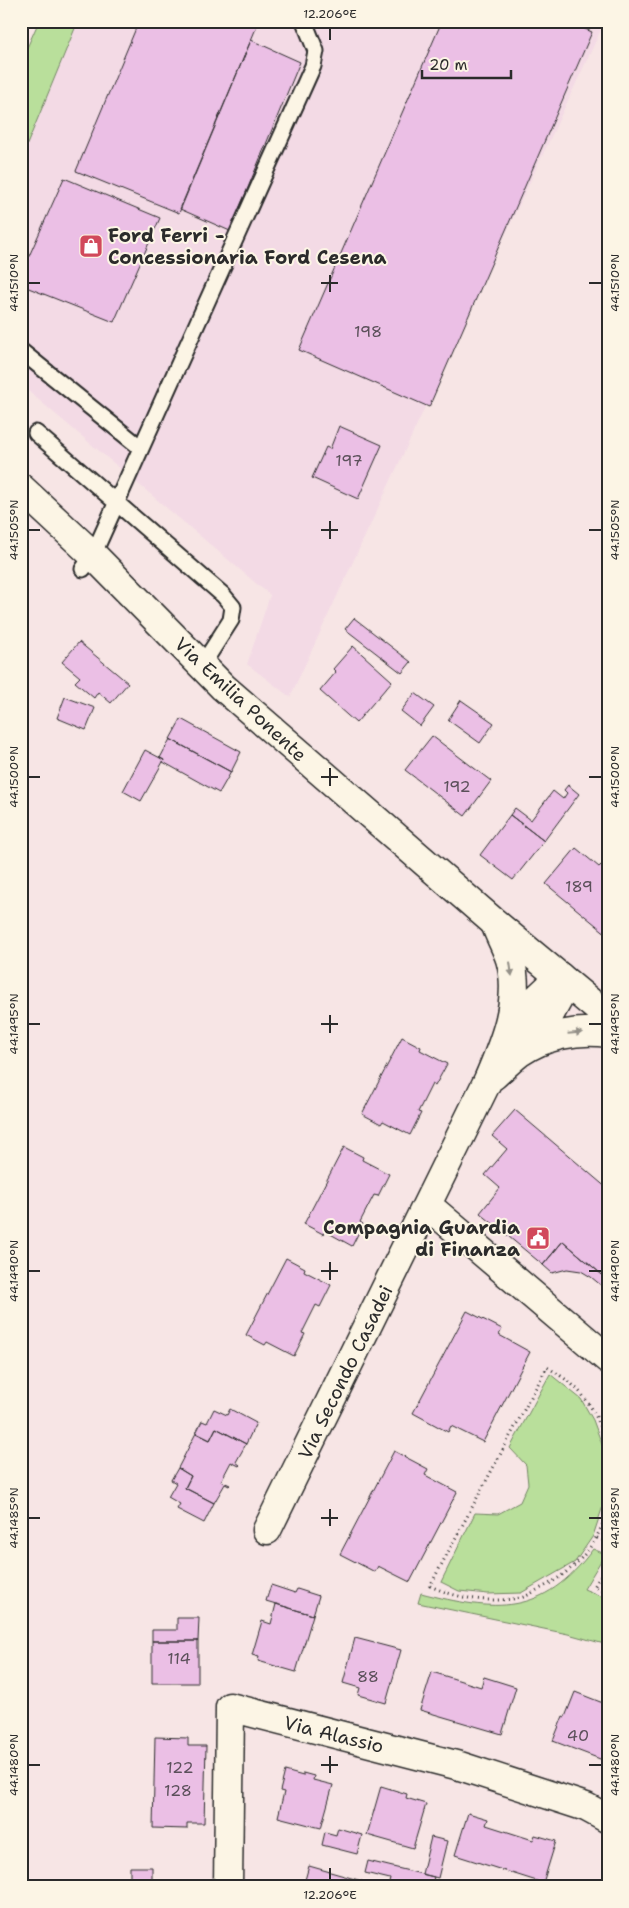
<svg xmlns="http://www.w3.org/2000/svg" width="629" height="1908" font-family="'Shantell Sans',sans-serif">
<rect width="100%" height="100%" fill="#f7e5e5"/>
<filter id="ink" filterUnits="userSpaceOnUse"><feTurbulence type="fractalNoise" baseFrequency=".02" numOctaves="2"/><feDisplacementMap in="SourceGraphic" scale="10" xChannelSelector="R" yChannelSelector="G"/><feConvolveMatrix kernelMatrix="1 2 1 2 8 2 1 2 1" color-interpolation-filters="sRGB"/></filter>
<g filter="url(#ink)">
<!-- built -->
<path fill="#f3dae5" d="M 78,21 L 605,21 L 290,697 L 247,664 L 270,595 L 21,385 L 21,159 Z"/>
<!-- green -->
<path fill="#b9df9b" stroke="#728563" d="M 39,21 L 78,21 L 21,159 L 21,61 Z
M 550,1374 L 581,1399 L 593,1420 L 603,1447 L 606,1474 L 603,1506 L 593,1536 L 575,1562 L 521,1593 L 488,1594 L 459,1591 L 441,1582 L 475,1513 L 498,1514 L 520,1502 L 528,1484 L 526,1465 L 510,1448 Z
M 593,1549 L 605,1554 L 584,1589 L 608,1599 L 608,1645 L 568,1634 L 418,1603 L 421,1593 C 495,1612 543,1617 593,1549 Z"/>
<!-- building -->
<path fill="#ebbfe5" stroke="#2b2b2b" d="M 139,21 L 259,21 L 179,213 L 76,171 Z
M 442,21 L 566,21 L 592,32 L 429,407 L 299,350 Z
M 251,40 L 300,62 L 230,231 L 180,209 Z
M 64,178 L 160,218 L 114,322 L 21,285 L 21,274 Z
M 339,426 L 382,445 L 358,499 L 312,478 L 326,447 L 330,449 Z
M 354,618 L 411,662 L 402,673 L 345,629 Z
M 79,642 L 128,683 L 111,703 L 98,692 L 94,698 L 75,682 L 80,677 L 62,662 Z
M 353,646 L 392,681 L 356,723 L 320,691 L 336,672 L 333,669 Z
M 415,693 L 434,707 L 420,726 L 401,711 Z
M 65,697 L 95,708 L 86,730 L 57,718 Z
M 461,700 L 494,723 L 480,743 L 448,720 Z
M 181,719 L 241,752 L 231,772 L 170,739 Z
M 432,736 L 491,781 L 465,816 L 405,770 Z
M 170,739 L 231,772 L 219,793 L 163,762 L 164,760 L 160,758 Z
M 145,750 L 164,760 L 141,801 L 123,791 Z
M 568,785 L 579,794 L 544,841 L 510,815 L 515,808 L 531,820 L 553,791 L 563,799 L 567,793 L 564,790 Z
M 510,815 L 544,841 L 513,880 L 480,855 Z
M 576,848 L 599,867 L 601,865 L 608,871 L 608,935 L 546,884 Z
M 402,1037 L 421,1047 L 420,1050 L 447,1064 L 435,1086 L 432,1084 L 418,1112 L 421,1113 L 410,1135 L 383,1121 L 381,1124 L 362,1114 Z
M 515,1110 L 608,1189 L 608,1280 L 563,1241 L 543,1265 L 480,1213 L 500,1188 L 485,1175 L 507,1149 L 492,1136 Z
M 344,1147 L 363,1157 L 362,1160 L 389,1174 L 378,1196 L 374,1195 L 360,1222 L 363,1224 L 352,1246 L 325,1231 L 323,1234 L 304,1224 Z
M 563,1241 L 608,1280 L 608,1291 L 591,1277 L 581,1271 L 567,1269 L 552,1273 L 543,1265 Z
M 286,1258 L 305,1268 L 304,1271 L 331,1285 L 320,1307 L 316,1305 L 302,1333 L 305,1334 L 294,1356 L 267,1342 L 265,1345 L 246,1335 Z
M 467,1311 L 502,1329 L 499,1335 L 530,1352 L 483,1442 L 451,1426 L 448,1432 L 413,1413 Z
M 214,1409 L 227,1415 L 230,1409 L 256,1423 L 246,1444 L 216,1428 L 210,1440 L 196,1433 L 202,1421 L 207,1423 Z
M 216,1428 L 246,1444 L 236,1462 L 240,1465 L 239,1466 L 231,1462 L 221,1481 L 230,1485 L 229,1486 L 225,1484 L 214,1503 L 185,1488 L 191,1476 L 178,1468 L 196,1433 L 210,1440 Z
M 394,1451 L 428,1469 L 425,1475 L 457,1492 L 410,1582 L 378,1566 L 375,1572 L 340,1554 Z
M 178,1468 L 191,1476 L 185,1488 L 214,1503 L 204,1523 L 177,1509 L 180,1504 L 168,1497 L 176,1483 L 171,1480 Z
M 271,1585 L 295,1593 L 297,1589 L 319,1596 L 313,1615 L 266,1601 Z
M 276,1604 L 313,1615 L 296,1672 L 258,1661 L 259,1657 L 252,1655 L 262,1621 L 271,1624 Z
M 177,1618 L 199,1618 L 198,1641 L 152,1641 L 152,1630 L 177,1630 Z
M 355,1638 L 401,1650 L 386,1703 L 358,1695 L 360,1688 L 343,1683 Z
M 152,1641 L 198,1641 L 198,1683 L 152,1683 Z
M 432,1672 L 481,1687 L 484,1677 L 516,1687 L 502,1734 L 420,1710 Z
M 575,1692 L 608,1705 L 608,1762 L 553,1741 L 563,1716 L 565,1717 Z
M 155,1737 L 188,1738 L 188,1746 L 206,1746 L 204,1823 L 187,1823 L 187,1829 L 153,1828 Z
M 285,1771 L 303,1776 L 303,1773 L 314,1776 L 313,1780 L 333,1785 L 321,1828 L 278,1817 L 284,1792 L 280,1791 Z
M 381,1786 L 407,1794 L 406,1798 L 426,1804 L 413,1848 L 367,1835 Z
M 468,1813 L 488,1819 L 486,1825 L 533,1840 L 535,1835 L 556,1841 L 543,1883 L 455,1855 Z
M 338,1828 L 362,1835 L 357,1854 L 322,1845 L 325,1832 L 336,1835 Z
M 431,1837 L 447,1841 L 438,1878 L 422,1874 Z
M 368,1861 L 434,1877 L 431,1887 L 388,1887 L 390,1879 L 365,1873 Z
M 309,1866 L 362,1881 L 361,1887 L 303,1887 Z
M 130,1867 L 152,1867 L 152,1887 L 130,1887 Z"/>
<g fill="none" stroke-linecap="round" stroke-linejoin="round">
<!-- service casing -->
<g stroke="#2b2b2b" stroke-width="19">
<path id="service" d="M 21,351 L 141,448
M 36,433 L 223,595 L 233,607 L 231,620 L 199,670
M 83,569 L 93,555 L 313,66 L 316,51 L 304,21"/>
</g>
<!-- minor casing -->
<g stroke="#2b2b2b" stroke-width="31">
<path id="minor" d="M 510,1034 L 527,1008 L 560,977
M 525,1047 L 544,1025 L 567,983
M 493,1076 C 502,1068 510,1060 519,1053 C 544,1035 578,1029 608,1033
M 427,1205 L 608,1359
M 267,1530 L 488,1080 C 504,1043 522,1000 510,959 C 506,947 499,935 495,923
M 228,1887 L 230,1707 L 460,1766 L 586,1807 L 608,1819"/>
</g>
<!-- secondary casing -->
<g stroke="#2b2b2b" stroke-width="31">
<path id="secondary" d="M 21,488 L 93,555 L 223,687 L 495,923 L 608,1017"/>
</g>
<!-- path -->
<path stroke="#2b2b2b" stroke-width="3" stroke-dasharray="1 4" stroke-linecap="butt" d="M 608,1445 C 592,1404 585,1390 547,1367 L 430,1586 C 459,1599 487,1603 520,1598 C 525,1597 532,1593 537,1590 C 572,1574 601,1544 608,1505
M 597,1538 L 608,1542
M 608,1563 L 594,1587 L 608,1593"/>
<!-- service -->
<use href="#service" stroke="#fcf5e5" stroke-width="15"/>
<!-- minor -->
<use href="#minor" stroke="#fcf5e5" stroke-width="28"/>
<!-- secondary -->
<use href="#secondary" stroke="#fcf5e5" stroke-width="28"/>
</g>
<!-- one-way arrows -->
<defs><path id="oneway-solid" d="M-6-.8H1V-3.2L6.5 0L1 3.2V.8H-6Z" transform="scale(1.25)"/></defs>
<g fill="#949088">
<use href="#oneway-solid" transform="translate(511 969) rotate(82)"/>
<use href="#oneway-solid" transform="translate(575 1033) rotate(-5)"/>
</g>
</g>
<!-- ticks -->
<path fill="none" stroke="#2b2b2b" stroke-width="2" d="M 330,28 L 330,40M 330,275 L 330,292M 28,283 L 40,283M 321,283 L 338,283M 589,283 L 602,283M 330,521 L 330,539M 28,530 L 40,530M 321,530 L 338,530M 589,530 L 602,530M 330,768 L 330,786M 28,777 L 40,777M 321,777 L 338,777M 589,777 L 602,777M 330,1015 L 330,1033M 28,1024 L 40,1024M 321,1024 L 338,1024M 589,1024 L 602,1024M 330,1262 L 330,1280M 28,1271 L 40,1271M 321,1271 L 338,1271M 589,1271 L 602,1271M 330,1509 L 330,1526M 28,1518 L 40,1518M 321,1518 L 338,1518M 589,1518 L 602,1518M 330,1756 L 330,1773M 28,1765 L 40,1765M 321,1765 L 338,1765M 589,1765 L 602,1765M 330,1868 L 330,1880"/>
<!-- icons -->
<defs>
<g id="shop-square" transform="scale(1.25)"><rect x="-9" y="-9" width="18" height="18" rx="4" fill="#d1495b" stroke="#fcf5e5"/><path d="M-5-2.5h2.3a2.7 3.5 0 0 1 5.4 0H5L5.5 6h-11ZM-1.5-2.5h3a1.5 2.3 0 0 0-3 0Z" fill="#fff"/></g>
<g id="civic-square" transform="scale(1.25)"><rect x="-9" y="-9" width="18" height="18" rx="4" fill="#d1495b" stroke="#fcf5e5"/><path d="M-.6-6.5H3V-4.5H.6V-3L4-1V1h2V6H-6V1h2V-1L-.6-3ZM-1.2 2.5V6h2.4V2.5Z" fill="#fff"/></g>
</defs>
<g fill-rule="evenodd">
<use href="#shop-square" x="91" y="246"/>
<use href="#civic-square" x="538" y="1238"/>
</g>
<g text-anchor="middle" stroke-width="4" stroke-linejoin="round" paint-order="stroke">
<!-- number labels -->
<g font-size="16" fill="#5b505a">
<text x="368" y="337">198</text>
<text x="349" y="466">197</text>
<text x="457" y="792">192</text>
<text x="579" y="892">189</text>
<text x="179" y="1664">114</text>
<text x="368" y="1682">88</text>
<text x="578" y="1741">40</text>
<text x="180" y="1773">122</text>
<text x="178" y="1796">128</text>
</g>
<!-- poi labels -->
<g font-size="19" font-weight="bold" fill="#2b2b2b" stroke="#fcf5e5" text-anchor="start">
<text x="108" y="242">Ford Ferri -<tspan x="108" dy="22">Concessionaria Ford Cesena</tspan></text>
<text x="520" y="1234" text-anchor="end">Compagnia Guardia<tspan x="520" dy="22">di Finanza</tspan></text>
</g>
<!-- street labels -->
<g font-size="19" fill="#2b2b2b" stroke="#fcf5e5">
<text transform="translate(241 699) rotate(43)" y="7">Via Emilia Ponente</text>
<text transform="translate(345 1372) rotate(-64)" y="7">Via Secondo Casadei</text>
<text transform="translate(334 1734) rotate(14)" y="7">Via Alassio</text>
</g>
</g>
<!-- margin -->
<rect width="629" height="1908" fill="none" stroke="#fcf5e5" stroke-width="55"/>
<!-- scale -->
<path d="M422 70v8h89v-8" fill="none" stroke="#2b2b2b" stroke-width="2.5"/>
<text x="429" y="70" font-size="15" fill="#2b2b2b" stroke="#fcf5e5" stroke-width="4" paint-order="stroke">20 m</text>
<rect x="28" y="28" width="574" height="1852" fill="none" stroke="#2b2b2b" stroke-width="2"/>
<g font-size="12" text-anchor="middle" fill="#2b2b2b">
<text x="330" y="18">12.206°E</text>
<text transform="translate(14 283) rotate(-90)" y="4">44.1510°N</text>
<text transform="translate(615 283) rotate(-90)" y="4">44.1510°N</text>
<text transform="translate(14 530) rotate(-90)" y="4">44.1505°N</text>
<text transform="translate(615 530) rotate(-90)" y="4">44.1505°N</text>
<text transform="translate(14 777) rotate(-90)" y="4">44.1500°N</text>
<text transform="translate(615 777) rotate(-90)" y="4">44.1500°N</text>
<text transform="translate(14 1024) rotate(-90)" y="4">44.1495°N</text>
<text transform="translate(615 1024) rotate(-90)" y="4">44.1495°N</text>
<text transform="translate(14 1271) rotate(-90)" y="4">44.1490°N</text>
<text transform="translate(615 1271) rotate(-90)" y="4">44.1490°N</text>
<text transform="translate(14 1518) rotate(-90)" y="4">44.1485°N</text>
<text transform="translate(615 1518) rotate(-90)" y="4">44.1485°N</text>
<text transform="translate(14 1765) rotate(-90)" y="4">44.1480°N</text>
<text transform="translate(615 1765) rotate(-90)" y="4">44.1480°N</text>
<text x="330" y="1899">12.206°E</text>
</g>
</svg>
